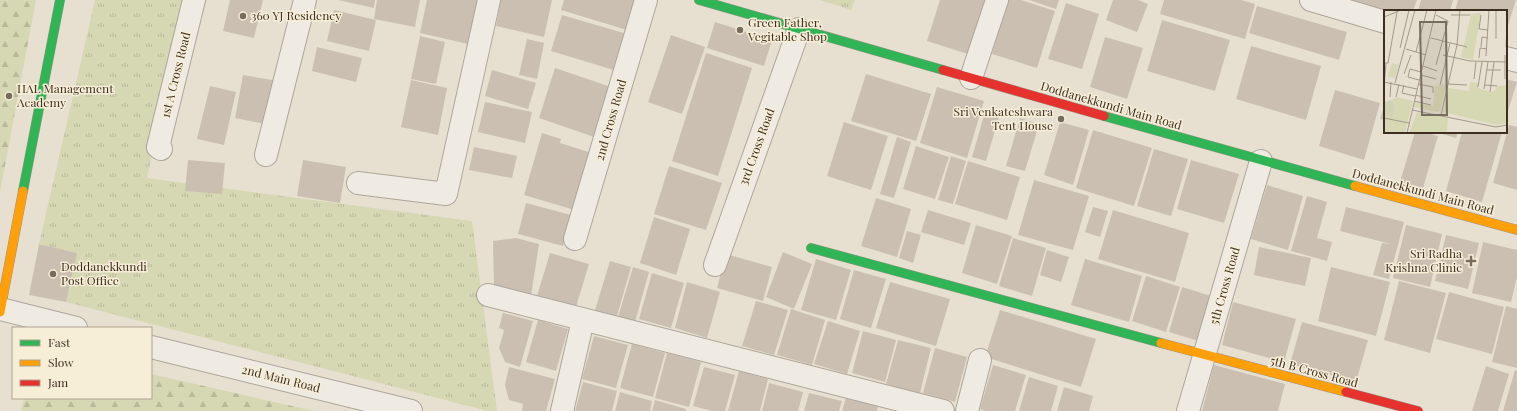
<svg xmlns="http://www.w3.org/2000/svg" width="1517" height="411" font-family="'Playfair Display',serif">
<defs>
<pattern id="grass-tufts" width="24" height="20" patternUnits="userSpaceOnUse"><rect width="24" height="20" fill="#d6d7b3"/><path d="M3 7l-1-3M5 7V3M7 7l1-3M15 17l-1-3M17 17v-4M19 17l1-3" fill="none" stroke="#b9b99a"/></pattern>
<pattern id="forest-firs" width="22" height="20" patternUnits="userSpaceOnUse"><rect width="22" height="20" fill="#d6d7b3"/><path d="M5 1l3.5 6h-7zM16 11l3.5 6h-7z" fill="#b9b99a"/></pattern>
</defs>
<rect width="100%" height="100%" fill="#e7e0d1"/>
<!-- grass -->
<path fill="url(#grass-tufts)" d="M 95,0 L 187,0 L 147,178 L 472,221 L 497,411 L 488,411 L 66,302 L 76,253 L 39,244 Z
M 820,0 L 855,0 L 851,10 Z"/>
<!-- forest -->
<path fill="url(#forest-firs)" d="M 0,0 L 36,0 L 0,192 Z
M 151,374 L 314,411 L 21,411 L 24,398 L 151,398 Z"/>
<!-- building -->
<path fill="#cbbfb2" d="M 230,0 L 263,0 L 254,38 L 223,31 Z
M 338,0 L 375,0 L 374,8 Z
M 377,0 L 420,0 L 415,27 L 374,19 Z
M 427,0 L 478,0 L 468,44 L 420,33 Z
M 501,0 L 552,0 L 544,37 L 496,26 Z
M 564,0 L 636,0 L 627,30 L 561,10 Z
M 940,0 L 988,0 L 971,55 L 927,41 Z
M 1008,0 L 1021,0 L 1055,11 L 1037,68 L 992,54 Z
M 1029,0 L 1059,0 L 1056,9 Z
M 1113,0 L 1138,0 L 1148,4 L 1137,32 L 1106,20 Z
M 1164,0 L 1241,0 L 1255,4 L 1245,39 L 1160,14 Z
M 1350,0 L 1417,0 L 1413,11 L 1385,11 L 1349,4 Z
M 1421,0 L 1453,0 L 1450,11 L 1418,11 Z
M 1458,0 L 1516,0 L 1506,32 L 1506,11 L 1455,11 Z
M 1066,3 L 1099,14 L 1082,69 L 1048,59 Z
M 1257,6 L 1347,32 L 1339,60 L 1249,33 Z
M 334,10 L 376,20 L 369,51 L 327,41 Z
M 562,15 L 627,34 L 617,71 L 551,51 Z
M 1162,20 L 1230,40 L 1215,91 L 1147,71 Z
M 715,22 L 772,40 L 764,66 L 707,48 Z
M 671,35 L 705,47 L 682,114 L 648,102 Z
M 420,36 L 445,42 L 436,84 L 411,79 Z
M 1105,37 L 1143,48 L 1127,99 L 1090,87 Z
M 527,39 L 544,43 L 537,79 L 519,75 Z
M 1251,46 L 1321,66 L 1306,120 L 1236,99 Z
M 317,47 L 362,58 L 356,82 L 312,71 Z
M 706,53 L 752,68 L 718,176 L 672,161 Z
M 555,68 L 617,89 L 600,139 L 539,118 Z
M 492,70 L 536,83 L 528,109 L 485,96 Z
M 866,74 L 931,94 L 916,141 L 851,121 Z
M 243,75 L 278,81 L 270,125 L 235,118 Z
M 1506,79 L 1517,82 L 1506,117 Z
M 411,80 L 447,88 L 438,135 L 401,127 Z
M 210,86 L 236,92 L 224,145 L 197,139 Z
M 937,87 L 984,101 L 967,158 L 920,143 Z
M 1335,90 L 1380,103 L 1364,160 L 1319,146 Z
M 485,102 L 532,112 L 525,143 L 478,132 Z
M 1385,104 L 1385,120 L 1380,119 Z
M 985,112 L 999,117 L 986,161 L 972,157 Z
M 1020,118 L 1039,124 L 1025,171 L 1006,166 Z
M 844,122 L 888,136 L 871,190 L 827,176 Z
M 1060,122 L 1089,130 L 1073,185 L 1044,175 Z
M 1509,125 L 1517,127 L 1517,190 L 1493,183 Z
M 1093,130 L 1152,148 L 1134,206 L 1076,188 Z
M 1415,132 L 1424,132 L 1438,136 L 1423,188 L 1400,182 Z
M 1435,132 L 1458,132 L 1456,138 Z
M 1462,132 L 1502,132 L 1482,202 L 1446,191 Z
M 542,133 L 561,139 L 560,143 L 595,154 L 578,211 L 524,195 Z
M 897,137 L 911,142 L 894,198 L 880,194 Z
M 916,146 L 949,157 L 935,199 L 903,189 Z
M 474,147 L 517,156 L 512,178 L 469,170 Z
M 1154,149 L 1188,159 L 1171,216 L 1137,206 Z
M 951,156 L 966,161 L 953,204 L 938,200 Z
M 188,160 L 225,163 L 222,194 L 185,191 Z
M 303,160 L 346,167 L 340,203 L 297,196 Z
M 1191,160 L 1239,174 L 1224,223 L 1177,209 Z
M 968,161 L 1020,177 L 1007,220 L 955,204 Z
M 669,166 L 722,183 L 706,230 L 654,214 Z
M 1034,180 L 1089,196 L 1073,250 L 1018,235 Z
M 1267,185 L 1303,196 L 1288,250 L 1251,239 Z
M 1307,196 L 1327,202 L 1317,238 L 1332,242 L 1327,261 L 1291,251 Z
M 876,198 L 911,209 L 897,257 L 861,246 Z
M 526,203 L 571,215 L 563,246 L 518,234 Z
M 1093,207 L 1108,211 L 1100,237 L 1085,232 Z
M 1346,207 L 1404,222 L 1389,279 L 1373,275 L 1382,243 L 1391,244 L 1340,231 Z
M 928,210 L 971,223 L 964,245 L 921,232 Z
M 1113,210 L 1189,233 L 1175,282 L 1098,259 Z
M 654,217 L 690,229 L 676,275 L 640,263 Z
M 976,225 L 1012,236 L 997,284 L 962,273 Z
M 1406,225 L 1442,234 L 1430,287 L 1393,278 Z
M 907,231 L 921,235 L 913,263 L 899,258 Z
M 1446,235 L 1479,243 L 1468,289 L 1435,281 Z
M 516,238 L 539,244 L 531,296 L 494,288 L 493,241 Z
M 1013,238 L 1046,248 L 1032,296 L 999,286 Z
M 1483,242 L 1517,250 L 1517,277 L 1511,302 L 1472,293 Z
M 39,244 L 77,253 L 66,302 L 29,295 Z
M 1259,247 L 1311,258 L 1305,286 L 1254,275 Z
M 1047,250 L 1069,257 L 1061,282 L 1040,275 Z
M 783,252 L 812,264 L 794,309 L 766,297 Z
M 550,253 L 589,264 L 576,307 L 537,296 Z
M 726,254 L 772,267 L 763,301 L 717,288 Z
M 816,259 L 851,270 L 836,320 L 801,310 Z
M 1085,259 L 1142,276 L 1129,322 L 1071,305 Z
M 610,261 L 631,267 L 617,316 L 595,310 Z
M 633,267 L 649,272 L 635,322 L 618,317 Z
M 1331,267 L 1390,282 L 1376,336 L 1318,321 Z
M 854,270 L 886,279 L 871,328 L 840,319 Z
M 652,273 L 684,283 L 671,328 L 639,319 Z
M 1146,276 L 1180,287 L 1166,332 L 1132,321 Z
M 1399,281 L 1446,293 L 1430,353 L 1384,340 Z
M 687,282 L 720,292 L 707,338 L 675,328 Z
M 890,282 L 950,299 L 936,346 L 876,328 Z
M 1182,287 L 1211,296 L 1198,341 L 1169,332 Z
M 1449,292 L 1504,307 L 1492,354 L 1436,339 Z
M 756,301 L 788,310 L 774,355 L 742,346 Z
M 1233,302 L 1296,319 L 1284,362 L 1222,345 Z
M 1506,306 L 1517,309 L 1517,368 L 1492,362 Z
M 791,309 L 825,320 L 812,365 L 777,355 Z
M 1000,310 L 1096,339 L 1081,387 L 985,357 Z
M 503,313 L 533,321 L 520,367 L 505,362 L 499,348 L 504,330 L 499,328 Z
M 538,320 L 568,329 L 556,371 L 526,362 Z
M 828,321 L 860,331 L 847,374 L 814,364 Z
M 1302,322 L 1368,340 L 1356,382 L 1290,364 Z
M 863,331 L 896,340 L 885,382 L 852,373 Z
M 594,336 L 628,345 L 616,388 L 582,379 Z
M 898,340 L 931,348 L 920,393 L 886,384 Z
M 632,344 L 665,353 L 653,397 L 620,388 Z
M 935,348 L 967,357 L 955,402 L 923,393 Z
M 667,353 L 701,362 L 689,407 L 655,398 Z
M 993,365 L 1026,375 L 1015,411 L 985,411 L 980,409 Z
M 1214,365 L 1285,384 L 1278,411 L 1202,411 Z
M 1486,366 L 1509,374 L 1498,411 L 1472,411 Z
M 509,367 L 555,379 L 546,411 L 522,411 L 523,404 L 509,400 L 505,385 Z
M 704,367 L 735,375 L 725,411 L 712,411 L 693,406 Z
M 1515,370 L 1517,371 L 1517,411 L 1503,411 Z
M 739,371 L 768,379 L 760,411 L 728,411 Z
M 1029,377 L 1058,386 L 1051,411 L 1019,411 Z
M 583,382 L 617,391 L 612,411 L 575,411 Z
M 769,383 L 803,392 L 798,411 L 762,411 Z
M 1064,387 L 1093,396 L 1089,411 L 1057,411 Z
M 620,392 L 652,401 L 650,411 L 615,411 Z
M 809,393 L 842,401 L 839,411 L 804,411 Z
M 846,398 L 878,406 L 877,411 L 842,411 Z
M 655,400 L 686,409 L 686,411 L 652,411 Z"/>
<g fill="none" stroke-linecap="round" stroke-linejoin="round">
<!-- street casing -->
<g stroke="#ada599" stroke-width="24">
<path id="street" d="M 1311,0 L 1385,22
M 1506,58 L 1517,61
M 971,78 L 997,0
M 161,149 L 158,147 L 194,0
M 266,155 L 305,0
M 358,183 L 446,194 L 489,0
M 575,239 L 646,0
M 715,265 L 799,29
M 488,295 L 943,411
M 0,309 L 76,328
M 151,347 L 411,411
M 562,411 L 583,320
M 967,411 L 980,360
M 1188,411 L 1261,161"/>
</g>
<!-- fast casing -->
<g stroke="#9c958a" stroke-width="10">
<path id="fast" d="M 699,0 L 943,70
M 1104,116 L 1355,186
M 23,191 L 60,0
M 811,248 L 1161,343"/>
</g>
<!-- slow casing -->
<g stroke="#9c958a" stroke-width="10">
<path id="slow" d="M 1355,186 L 1517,230
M 0,312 L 23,191
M 1161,343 L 1346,392"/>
</g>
<!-- jam casing -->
<g stroke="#9c958a" stroke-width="10">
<path id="jam" d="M 943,70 L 1104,116
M 1346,392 L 1418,411"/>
</g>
<!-- street -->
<use href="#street" stroke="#efebe3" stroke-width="22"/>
<!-- fast -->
<use href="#fast" stroke="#30b455" stroke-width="9"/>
<!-- slow -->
<use href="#slow" stroke="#ff9f0a" stroke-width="9"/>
<!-- jam -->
<use href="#jam" stroke="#e5322d" stroke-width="9"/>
</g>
<!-- markers -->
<g fill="#786c5e" stroke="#f7eed8" stroke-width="1.5">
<circle cx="243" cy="16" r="4"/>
<circle cx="740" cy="30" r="4"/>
<circle cx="9" cy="96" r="4"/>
<circle cx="1061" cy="119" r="4"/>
<path d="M1469 255h4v4h4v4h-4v4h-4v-4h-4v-4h4z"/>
<circle cx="53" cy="274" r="4"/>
</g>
<g text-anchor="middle" stroke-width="3" stroke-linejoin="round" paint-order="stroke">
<!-- poi labels -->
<g font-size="12" fill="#3d2e20" stroke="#f7eed8" text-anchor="start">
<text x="251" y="20">360 YJ Residency</text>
<text x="748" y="27">Green Father,<tspan x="748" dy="14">Vegitable Shop</tspan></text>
<text x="17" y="93">HAL Management<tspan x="17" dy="14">Academy</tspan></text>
<text x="1053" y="116" text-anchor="end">Sri Venkateshwara<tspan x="1053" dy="14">Tent House</tspan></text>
<text x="1462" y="258" text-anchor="end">Sri Radha<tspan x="1462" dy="14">Krishna Clinic</tspan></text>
<text x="61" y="271">Doddanekkundi<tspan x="61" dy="14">Post Office</tspan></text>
</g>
<!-- street labels -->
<g font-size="12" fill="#3d2e20" stroke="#f7eed8">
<text transform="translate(176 75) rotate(-76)" y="4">1st A Cross Road</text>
<text transform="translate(1111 106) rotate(16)" y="4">Doddanekkundi Main Road</text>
<text transform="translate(611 120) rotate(-74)" y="4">2nd Cross Road</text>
<text transform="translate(757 147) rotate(-70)" y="4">3rd Cross Road</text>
<text transform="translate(1423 192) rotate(15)" y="4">Doddanekkundi Main Road</text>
<text transform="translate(1225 286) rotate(-74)" y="4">5th Cross Road</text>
<text transform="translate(1314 372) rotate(15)" y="4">5th B Cross Road</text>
<text transform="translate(281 379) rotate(14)" y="4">2nd Main Road</text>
</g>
</g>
<!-- overview -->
<g transform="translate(1384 10)">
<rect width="123" height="123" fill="#e7e0d1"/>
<path d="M 97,3 L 89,50 L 77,47 L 87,4 ZM 8,53 L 15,55 L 11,68 L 4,67 ZM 63,74 L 56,101 L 53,102 L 30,97 L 31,92 L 49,96 L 51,76 ZM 13,87 L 29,91 L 22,118 L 0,114 L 0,106 L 9,107 L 11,96 L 7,90 Z" fill="#d6d7b3"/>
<path d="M 86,72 L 94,73 L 94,78 L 107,82 L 110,81 L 114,76 L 123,75 L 123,88 L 113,115 L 59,102 L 64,78 L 85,81 ZM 33,102 L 64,107 L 63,123 L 25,123 ZM 0,114 L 22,118 L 21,123 L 0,123 Z" fill="#d6d7b3"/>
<path d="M 7,90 L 11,96 L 9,107 L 0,106 L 0,92 Z" fill="#d1d1b3"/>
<path d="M 123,88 L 123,113 L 113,115 Z" fill="#d6d7b3"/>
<path fill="none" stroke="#a3998a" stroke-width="1" d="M 52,5 L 64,11 L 52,55M 67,5 L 86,5M 97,5 L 95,19 L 104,20M 0,7 L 17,0M 47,28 L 83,37M 112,29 L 112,0M 97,37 L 98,27 L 104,28M 122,37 L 123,17M 16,38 L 25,0M 22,39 L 42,45M 32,42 L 43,0M 59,45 L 86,51 L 123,52M 121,45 L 121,69M 102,46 L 105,0M 95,48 L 96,38 L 103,39M 0,53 L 4,53 L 13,2M 39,56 L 53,61M 103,60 L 117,60M 20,64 L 27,45M 37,65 L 52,69M 90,69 L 92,52M 35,70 L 24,67 L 26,59 L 37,62M 0,72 L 33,79M 11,73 L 31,0M 34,74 L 49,77 L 49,83M 64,74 L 83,75M 20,75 L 18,83 L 31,86M 56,75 L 66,33M 101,75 L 113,76M 0,77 L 2,53M 94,77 L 98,52M 100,79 L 104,52M 106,82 L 110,52M 31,85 L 47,89M 6,87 L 7,72M 12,87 L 15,74M 30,91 L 47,95M 28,100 L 112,117 L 123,115M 57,105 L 73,35 L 76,0M 0,108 L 25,113M 23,123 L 52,0"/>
<path fill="#786c5e" fill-opacity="0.15" stroke="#786c5e" stroke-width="2" d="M 36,12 L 62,12 L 63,105 L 38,105 Z"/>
<rect width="123" height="123" fill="none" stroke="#3d2e20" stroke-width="2"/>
</g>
<!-- legend -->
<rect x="12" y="327" width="140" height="72" fill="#f7eed8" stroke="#ada18e"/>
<rect x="20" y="340" width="20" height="6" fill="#30b455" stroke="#ada18e"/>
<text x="48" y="347" font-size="12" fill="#3d2e20">Fast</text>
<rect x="20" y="360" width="20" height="6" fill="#ff9f0a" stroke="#ada18e"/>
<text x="48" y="367" font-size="12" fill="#3d2e20">Slow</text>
<rect x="20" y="380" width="20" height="6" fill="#e5322d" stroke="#ada18e"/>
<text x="48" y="387" font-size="12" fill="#3d2e20">Jam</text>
</svg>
